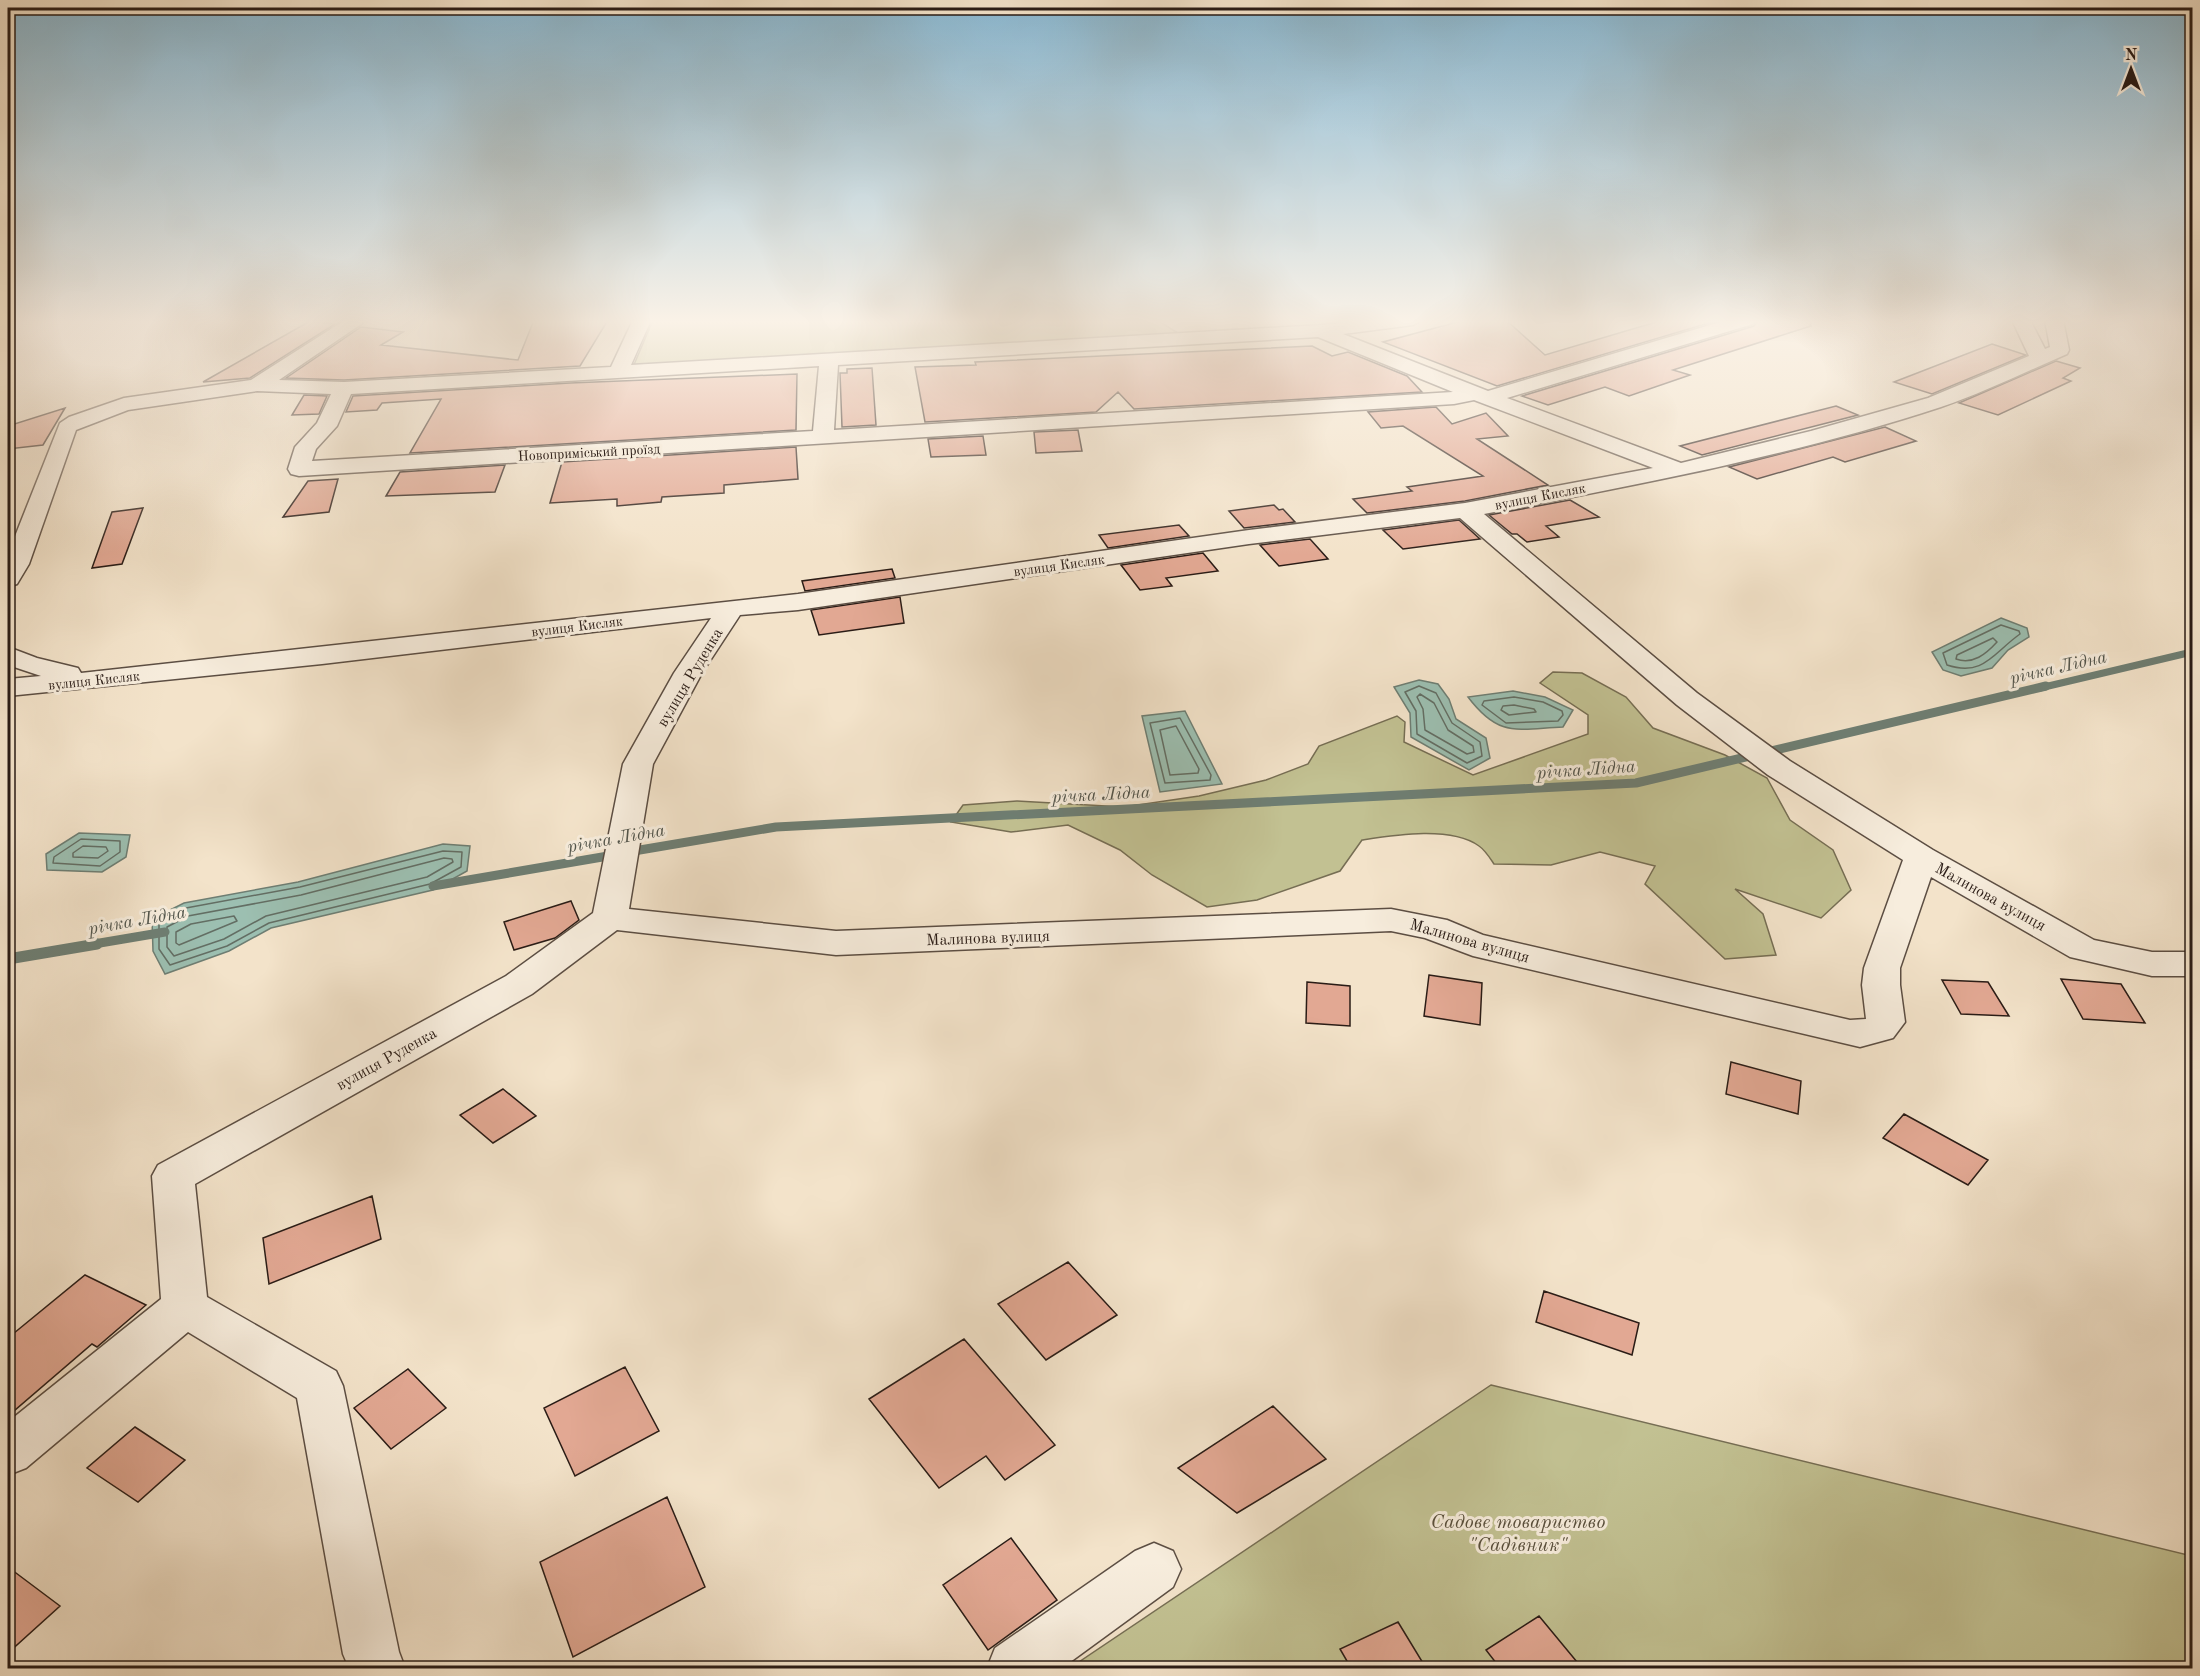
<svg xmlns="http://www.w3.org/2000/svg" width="2200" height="1676" font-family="'Old Standard TT',serif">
<rect width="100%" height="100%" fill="#f3e3ca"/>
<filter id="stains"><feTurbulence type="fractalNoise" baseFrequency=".00333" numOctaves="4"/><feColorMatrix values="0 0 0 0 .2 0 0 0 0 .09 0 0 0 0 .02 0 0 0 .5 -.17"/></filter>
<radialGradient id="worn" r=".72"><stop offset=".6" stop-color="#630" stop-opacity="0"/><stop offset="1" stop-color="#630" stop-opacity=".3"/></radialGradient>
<!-- green -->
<path fill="#c2c192" stroke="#766e54" stroke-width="1.5" d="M 653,320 L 1157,320 L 1181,335 L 633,367 Z
M 1553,672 L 1582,673 L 1626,697 L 1653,728 L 1725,755 L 1767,778 L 1790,820 L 1833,850 L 1851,890 L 1821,918 L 1735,889 L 1763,914 L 1776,955 L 1725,959 L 1645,884 L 1655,866 L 1600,852 L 1551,865 L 1494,864 C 1490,858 1485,850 1479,846 C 1451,826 1395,835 1362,840 L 1340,871 L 1257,900 L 1207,907 L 1152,875 L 1120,850 L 1068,825 L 1011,832 L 951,822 L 963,805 L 1017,801 L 1124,807 L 1199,796 L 1266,780 L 1308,764 L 1319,746 L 1397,716 L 1405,722 L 1404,742 L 1473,775 L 1588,734 L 1588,715 L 1540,683 Z
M 1491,1385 L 2192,1556 L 2192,1668 L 1070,1668 Z"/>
<!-- water -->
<path fill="#9cbfb1" stroke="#6e7e73" stroke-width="1.5" d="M 2001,618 L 2027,628 L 2029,637 L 2008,650 L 1992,668 L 1961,676 L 1943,670 L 1932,652 Z
M 1419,680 L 1438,684 L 1449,699 L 1456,719 L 1486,738 L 1490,758 L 1469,770 L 1411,737 L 1410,713 L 1394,687 Z
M 1513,691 L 1545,697 L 1573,710 L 1563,727 C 1516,729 1499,738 1468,697 Z
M 1185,711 L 1222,784 L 1160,792 L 1142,716 Z
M 79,833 L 130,835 L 126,857 L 102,872 L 47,870 L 46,854 Z
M 443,844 L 470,846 L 467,871 L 433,890 L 271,928 L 229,951 L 165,974 L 153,951 L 152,919 L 184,903 L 298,882 Z"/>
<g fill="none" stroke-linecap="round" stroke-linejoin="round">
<!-- shore -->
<path stroke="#636e64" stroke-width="1.5" d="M 2001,625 L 2019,631 L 2020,634 C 1993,653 1984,677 1947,665 L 1943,653 Z
M 1993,638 L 1997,642 C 1986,654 1973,665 1956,659 L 1957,655 Z
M 1419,686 L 1436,693 L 1452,723 L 1480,742 L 1482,756 L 1467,763 L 1417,734 L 1416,711 L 1405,692 Z
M 1420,694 L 1434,703 L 1448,730 L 1473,746 L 1474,752 L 1467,754 L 1425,730 L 1423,709 L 1417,697 Z
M 1514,697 L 1543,702 L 1562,711 L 1563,715 L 1558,721 L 1506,723 L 1482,705 L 1484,701 Z
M 1514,705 L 1534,709 L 1536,712 L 1509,715 L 1501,710 L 1503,706 Z
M 1180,718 L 1211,775 L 1210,780 L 1165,783 L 1150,723 Z
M 1176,726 L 1199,769 L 1198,773 L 1170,775 L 1160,730 Z
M 81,839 L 120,841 L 120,852 L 100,866 L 53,863 L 54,857 Z
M 83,846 L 106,847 L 108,851 L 98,858 L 73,857 L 73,853 Z
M 443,851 L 462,852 L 461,867 L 430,884 L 269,923 L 227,946 L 170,965 L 159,949 L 159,922 L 186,908 L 300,887 Z
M 444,858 L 452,859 L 453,862 L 427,877 L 266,916 L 224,939 L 174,956 L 167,947 L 167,927 L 188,916 L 301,895 Z
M 234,916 L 237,921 L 179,945 L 176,943 L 176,932 L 191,924 Z"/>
<!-- stream-far2 -->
<path stroke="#6e7e73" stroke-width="7" d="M 2040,688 L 2192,652"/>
<!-- stream-far1 -->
<path stroke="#6e7e73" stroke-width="9" d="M 628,852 L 776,827 L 1636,783 L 2046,686
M 433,886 L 614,855
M 88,945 L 165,932"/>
<!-- stream -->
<path stroke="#6e7e73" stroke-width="11" d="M 8,959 L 97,944"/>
</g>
<!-- building -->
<path fill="#e2a893" stroke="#2a1c16" stroke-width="1.5" d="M 534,320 L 608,320 L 580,366 L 344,380 L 286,378 L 361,327 L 403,332 L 381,345 L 518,360 Z
M 1465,320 L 1506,320 L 1545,355 L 1663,320 L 1719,320 L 1497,386 L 1383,342 Z
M 1758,320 L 1810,320 L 1811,326 L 1673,370 L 1690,375 L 1629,396 L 1605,387 L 1548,405 L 1522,396 L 1754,326 Z
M 310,321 L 335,324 L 250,378 L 203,382 Z
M 1992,344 L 2026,355 L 1932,394 L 1894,382 Z
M 1312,346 L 1332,356 L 1348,352 L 1407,376 L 1422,392 L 1134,409 L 1118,392 L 1096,412 L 925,422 L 915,367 L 976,365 L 975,362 Z
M 2056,361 L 2080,368 L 2063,378 L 2071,381 L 1998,415 L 1959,403 Z
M 872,368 L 876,425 L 842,427 L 840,373 L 847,373 L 847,369 Z
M 797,374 L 796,430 L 410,453 L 441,399 L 382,403 L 377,410 L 346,412 L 353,396 L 570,383 Z
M 304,395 L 327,396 L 319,414 L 292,415 Z
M 1836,406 L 1858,415 L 1702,455 L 1680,446 Z
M 1436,407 L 1452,424 L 1486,413 L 1508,436 L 1477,439 L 1548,485 L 1465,501 L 1367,513 L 1353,499 L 1412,491 L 1407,487 L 1483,476 L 1403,426 L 1381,428 L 1368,412 Z
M 65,408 L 43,445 L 8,449 L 8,426 Z
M 1885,427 L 1916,441 L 1845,462 L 1833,457 L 1757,479 L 1729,467 Z
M 1078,430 L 1082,451 L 1036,453 L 1034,432 Z
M 983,436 L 986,455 L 931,457 L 928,439 Z
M 796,447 L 798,479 L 724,485 L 724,493 L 662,497 L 661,502 L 617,506 L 617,499 L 550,503 L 562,462 Z
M 505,465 L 495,492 L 386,496 L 400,472 Z
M 338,479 L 329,512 L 283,517 L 308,481 Z
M 1570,500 L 1599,517 L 1546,526 L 1559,537 L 1527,542 L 1517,534 L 1512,534 L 1489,515 Z
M 1274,505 L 1279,510 L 1283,509 L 1295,522 L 1244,528 L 1229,511 Z
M 143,508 L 122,564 L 92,568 L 112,512 Z
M 1459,520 L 1480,539 L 1403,549 L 1383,530 Z
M 1179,525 L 1189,536 L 1108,548 L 1099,535 Z
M 1310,539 L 1328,559 L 1279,566 L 1260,545 Z
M 1203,553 L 1218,571 L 1166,578 L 1172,586 L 1140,590 L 1121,565 Z
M 892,569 L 895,578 L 805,591 L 802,581 Z
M 900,597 L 904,623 L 819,635 L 811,610 Z
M 571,901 L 579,920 L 555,938 L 514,950 L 504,922 Z
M 1429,975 L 1482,983 L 1480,1025 L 1424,1016 Z
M 2061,979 L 2121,984 L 2145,1023 L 2083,1019 Z
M 1942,980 L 1988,982 L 2009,1016 L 1961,1014 Z
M 1307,982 L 1350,986 L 1350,1026 L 1306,1023 Z
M 1731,1062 L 1801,1081 L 1798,1114 L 1726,1094 Z
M 503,1089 L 536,1116 L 493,1143 L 460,1115 Z
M 1904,1114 L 1988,1160 L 1968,1185 L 1883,1138 Z
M 372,1196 L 381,1239 L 269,1284 L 263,1238 Z
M 1068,1262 L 1117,1315 L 1046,1360 L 998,1304 Z
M 85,1275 L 146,1305 L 97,1347 L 92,1344 L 8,1416 L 8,1338 Z
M 1544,1291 L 1639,1323 L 1632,1355 L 1536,1322 Z
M 964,1339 L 1055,1445 L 1005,1480 L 986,1456 L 939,1488 L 869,1399 Z
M 625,1367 L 659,1431 L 575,1476 L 544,1408 Z
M 408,1369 L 446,1408 L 391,1449 L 354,1408 Z
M 1273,1406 L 1326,1459 L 1237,1513 L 1178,1468 Z
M 135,1427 L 185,1460 L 138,1502 L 87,1468 Z
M 667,1497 L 705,1587 L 573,1657 L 540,1562 Z
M 1011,1538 L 1057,1600 L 988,1650 L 943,1585 Z
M 8,1567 L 60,1606 L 8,1653 Z
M 1539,1616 L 1582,1668 L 1500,1668 L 1486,1650 Z
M 1398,1622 L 1426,1668 L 1351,1668 L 1340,1649 Z"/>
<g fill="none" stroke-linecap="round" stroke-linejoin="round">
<!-- street casing -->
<g stroke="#5c4e43" stroke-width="3">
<path id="street" d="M 345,320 L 367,320 L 279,380 L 344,382 L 611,367 L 633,320 L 651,320 L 631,365 L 1321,325 L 1366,320 L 1422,320 L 1413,325 L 1343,334 L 1488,391 L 1727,320 L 1756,320 L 1753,324 L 1507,398 L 1681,463 L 1811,431 L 1928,398 L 2029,356 L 2012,320 L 2030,320 L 2045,349 L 2050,347 L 2045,320 L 2063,320 L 2069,350 L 2067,354 C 2025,372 1983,393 1941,407 C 1792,456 1637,485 1484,514 L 1697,693 L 1790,761 L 1933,850 L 2094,940 L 2152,952 L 2192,952 L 2192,976 L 2152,976 L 2070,957 L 1931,877 L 1900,968 L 1900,985 L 1905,1022 L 1893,1038 L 1860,1047 L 1473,956 L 1425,938 L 1391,931 L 836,955 L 617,930 L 532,994 L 195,1184 L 207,1297 L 336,1371 L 343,1386 L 399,1652 L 405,1668 L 349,1668 L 343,1654 L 297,1398 L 188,1332 L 26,1468 L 8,1475 L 8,1422 L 161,1299 L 152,1176 L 158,1165 L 506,976 L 593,913 L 623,764 L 674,673 L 711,618 L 322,664 L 8,696 L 8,679 L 41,676 L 8,665 L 8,647 L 37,658 L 78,668 L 81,673 L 798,594 L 1249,530 L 1465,503 L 1653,468 L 1474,400 L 1454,404 L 299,476 L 291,474 L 288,469 L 295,447 L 317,423 L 331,394 L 257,391 L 128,410 L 76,430 L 29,564 L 17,584 L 8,587 L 8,554 L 60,423 L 69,417 L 124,398 L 251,380 ZM 1318,337 L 1453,392 L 834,430 L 838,365 ZM 819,366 L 813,431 L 312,461 L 316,449 L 337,426 L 351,394 ZM 1460,518 L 1677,705 L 1768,775 L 1903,860 L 1864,968 L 1862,985 L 1866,1019 L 1850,1020 L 1483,935 L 1447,920 L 1391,909 L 836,931 L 629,909 L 653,764 L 702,673 L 740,615 L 798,610 L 1249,544 Z
M 1154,1543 L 1173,1551 L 1181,1569 L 1173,1587 L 1062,1668 L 987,1668 L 995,1648 L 1135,1551 Z"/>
</g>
<!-- street -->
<use href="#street" fill="#f7eddd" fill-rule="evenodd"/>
</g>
<!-- sky -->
<linearGradient id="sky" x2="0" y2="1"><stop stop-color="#89b8d2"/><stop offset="0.58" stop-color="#faf2e7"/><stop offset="1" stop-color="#faf2e7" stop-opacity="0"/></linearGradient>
<rect width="2200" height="555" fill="url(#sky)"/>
<g text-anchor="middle" stroke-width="6" stroke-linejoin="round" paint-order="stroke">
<!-- far-street labels -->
<g font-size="14" fill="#2a1c16" stroke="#f7eddd">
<text transform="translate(589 452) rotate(-3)" y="5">Новоприміський проїзд</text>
<text transform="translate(1540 496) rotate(-11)" y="5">вулиця Кисляк</text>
<text transform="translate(1059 565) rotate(-8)" y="5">вулиця Кисляк</text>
<text transform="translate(577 626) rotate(-7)" y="5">вулиця Кисляк</text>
<text transform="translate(94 680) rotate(-6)" y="5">вулиця Кисляк</text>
</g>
<!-- street labels -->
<g font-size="16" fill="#2a1c16" stroke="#f7eddd">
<text transform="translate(689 677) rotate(-59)" y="6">вулиця Руденка</text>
<text transform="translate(1991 896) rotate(29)" y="6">Малинова вулиця</text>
<text transform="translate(988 937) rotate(-2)" y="6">Малинова вулиця</text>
<text transform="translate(1470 940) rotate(16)" y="6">Малинова вулиця</text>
<text transform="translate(386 1058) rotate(-29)" y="6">вулиця Руденка</text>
</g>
<!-- water labels -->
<g font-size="18" font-style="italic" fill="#52554c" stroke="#f7eddd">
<text transform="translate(2058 667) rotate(-13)" y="6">річка Лідна</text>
<text transform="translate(1586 769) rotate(-4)" y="6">річка Лідна</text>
<text transform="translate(1101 794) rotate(-3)" y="6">річка Лідна</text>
<text transform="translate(616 838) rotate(-10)" y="6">річка Лідна</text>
<text transform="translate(137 920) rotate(-10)" y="6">річка Лідна</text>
</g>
<!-- near-park labels -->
<g font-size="20" font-style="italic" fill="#584e3b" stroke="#f7eddd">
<text x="1518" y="1528">Садове товариство<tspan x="1518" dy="23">"Садівник"</tspan></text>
</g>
</g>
<!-- margin -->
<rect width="2200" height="1676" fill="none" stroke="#f3e3ca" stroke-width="30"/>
<rect x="9" y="9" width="2182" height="1658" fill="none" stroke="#2a1c16" stroke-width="3"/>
<rect x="15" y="15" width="2170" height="1646" fill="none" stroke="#2a1c16" stroke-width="1.5"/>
<!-- north arrow -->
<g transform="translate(2131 69)" stroke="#f7eddd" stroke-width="4.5" paint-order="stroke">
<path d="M0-4.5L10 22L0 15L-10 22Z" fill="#2a1c16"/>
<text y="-9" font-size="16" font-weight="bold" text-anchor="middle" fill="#2a1c16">N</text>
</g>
<rect width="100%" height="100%" filter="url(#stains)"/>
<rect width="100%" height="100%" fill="url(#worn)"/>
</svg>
